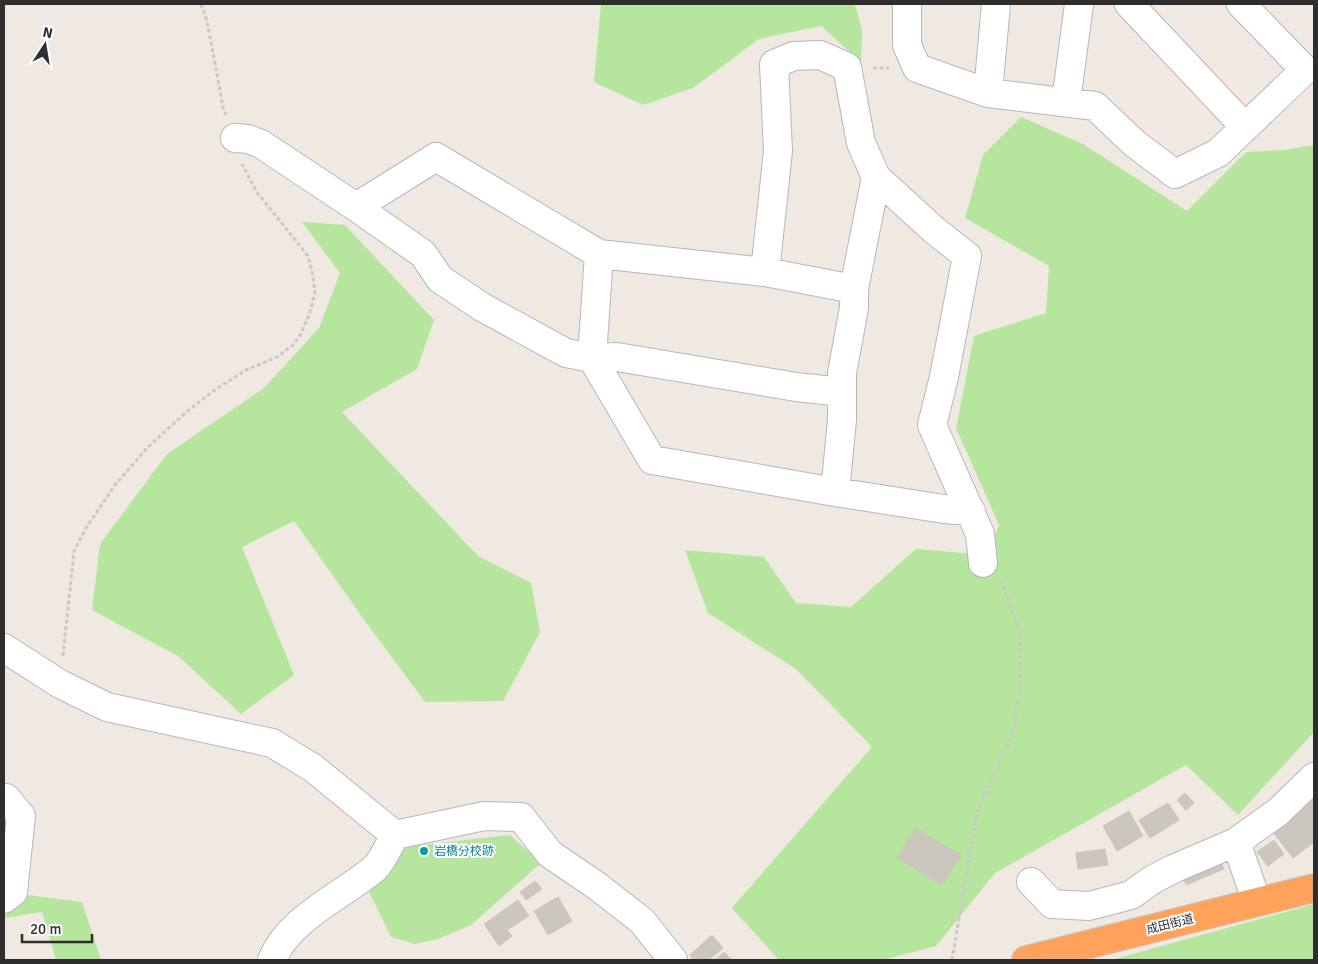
<svg xmlns="http://www.w3.org/2000/svg" width="1318" height="964" font-family="Signika,'Noto Sans JP',sans-serif">
<rect width="100%" height="100%" fill="#efe9e1"/>
<!-- green -->
<path fill="#b6e59e" d="M 601,4 L 855,4 L 862,30 L 861,62 L 821,26 L 759,39 L 693,88 L 643,105 L 594,82 Z
M 1021,117 L 1083,144 L 1187,211 L 1246,152 L 1284,150 L 1314,145 L 1314,732 L 1238,815 L 1186,765 L 995,873 L 936,946 L 883,960 L 779,960 L 732,908 L 872,747 L 796,669 L 708,613 L 685,550 L 764,557 L 796,603 L 851,607 L 916,549 L 987,555 L 999,525 L 956,428 L 974,336 L 1046,313 L 1049,266 L 965,218 L 983,155 Z
M 302,222 L 345,225 L 434,320 L 417,369 L 342,412 L 478,556 L 531,583 L 540,632 L 503,701 L 425,702 L 368,625 L 294,521 L 242,547 L 294,675 L 241,714 L 178,656 L 92,610 L 100,544 L 167,454 L 264,388 L 319,328 L 340,273 Z
M 510,835 L 541,863 L 471,925 L 438,939 L 415,944 L 391,937 L 369,892 L 403,847 Z
M 27,895 L 82,902 L 101,960 L 56,960 L 42,912 L 4,918 L 4,916 Z
M 1314,904 L 1314,960 L 1111,960 Z"/>
<!-- building -->
<path fill="#cbc7bf" stroke="#cbc5ba" d="M 1185,793 L 1194,803 L 1186,810 L 1177,800 Z
M 1314,799 L 1314,842 L 1293,858 L 1272,831 Z
M 1168,803 L 1179,820 L 1150,838 L 1139,820 Z
M 1129,811 L 1143,836 L 1117,851 L 1103,826 Z
M 915,828 L 961,855 L 942,885 L 897,858 Z
M 1274,840 L 1284,854 L 1268,866 L 1257,852 Z
M 1105,849 L 1108,865 L 1078,869 L 1076,853 Z
M 1217,854 L 1224,869 L 1186,885 L 1180,870 Z
M 535,881 L 542,889 L 526,900 L 520,892 Z
M 558,897 L 572,921 L 548,935 L 534,911 Z
M 518,900 L 529,916 L 507,930 L 512,936 L 499,946 L 484,924 Z
M 712,935 L 723,948 L 709,960 L 694,960 L 690,955 Z
M 724,952 L 732,960 L 715,960 Z"/>
<g fill="none" stroke-linecap="round" stroke-linejoin="round">
<!-- minor casing -->
<g stroke="#b4b7c1" stroke-width="30">
<path id="minor" d="M 907,4 L 907,45 L 917,68 L 988,93 L 1095,106 L 1134,143 L 1175,174 L 1218,153 L 1305,70 L 1241,4
M 1129,4 L 1245,127
M 988,93 L 996,4
M 1066,102 L 1079,4
M 235,138 L 248,139 L 261,144 L 356,207 L 436,157 L 599,254 L 765,272 L 854,289
M 876,177 L 934,230 L 967,256 L 944,377 L 932,425 L 980,534 L 983,563
M 356,207 L 423,254 L 440,279 L 482,307 L 566,353 L 592,358 L 617,357 L 796,387 L 842,392
M 599,254 L 592,358 L 652,460 L 835,492 L 944,509 L 971,511
M 765,272 L 778,151 L 774,64 L 794,56 L 820,55 L 847,67 L 861,143 L 876,177 L 854,289 L 854,308 L 842,373 L 842,420 L 835,492
M 4,648 L 60,684 L 107,707 L 272,743 L 313,768 L 395,835 L 484,816 L 521,817 L 550,854 L 597,886 L 642,921 L 673,960
M 4,798 L 6,798 L 21,816 L 13,892 L 4,899
M 1031,882 L 1052,904 L 1089,906 L 1131,895 L 1152,880 L 1173,869 L 1236,842
M 1257,902 L 1236,842 L 1278,812 L 1314,777
M 272,960 C 288,919 342,896 375,868 C 383,860 389,845 395,835"/>
</g>
<!-- highway casing -->
<g stroke="#c9c9c9" stroke-width="30">
<path id="highway" d="M 1026,960 L 1314,888"/>
</g>
<!-- path -->
<path stroke="#c9c9c9" stroke-width="3" stroke-dasharray="4 2.5" stroke-linecap="butt" d="M 201,4 L 207,21 L 223,107 L 226,115
M 873,68 L 889,68
M 63,656 L 74,551 L 86,528 L 115,485 L 148,447 L 184,414 L 216,389 L 246,370 L 277,357 L 293,345 L 301,334 L 309,315 L 315,294 L 313,276 L 308,256 L 256,191 L 242,164
M 952,960 L 977,813 L 987,788 L 1013,734 L 1020,687 L 1020,633 L 1001,580"/>
<!-- minor -->
<use href="#minor" stroke="#fff" stroke-width="28"/>
<!-- highway -->
<use href="#highway" stroke="#ffa35c" stroke-width="28"/>
</g>
<!-- markers -->
<circle fill="#0f9aa8" stroke="#fff" stroke-width="2" cx="424" cy="851" r="5"/>
<g text-anchor="middle" stroke-width="4" stroke-linejoin="round" paint-order="stroke">
<!-- culture labels -->
<g font-size="12" fill="#0d838f" stroke="#fff" text-anchor="start">
<text x="434" y="855">岩橋分校跡</text>
</g>
<!-- street labels -->
<g font-size="12" fill="#2e2e2e" stroke="#fff">
<text transform="translate(1170 924) rotate(-14)" y="4">成田街道</text>
</g>
</g>
<!-- border -->
<rect width="1318" height="964" fill="none" stroke="#2e2e2e" stroke-width="10"/>
<!-- north arrow -->
<g transform="translate(45 45) rotate(12)" stroke="#ffffff" stroke-width="4" paint-order="stroke">
<path d="M0-4L9 19L0 12L-9 19Z" fill="#2e2e2e"/>
<text y="-8" font-size="14" font-weight="bold" text-anchor="middle" fill="#2e2e2e">N</text>
</g>
<!-- scale -->
<path d="M22 934v8h70v-8" fill="none" stroke="#2e2e2e" stroke-width="2.5"/>
<text x="30" y="934" font-size="15" fill="#2e2e2e" stroke="#ffffff" stroke-width="4" paint-order="stroke">20 m</text>
</svg>
